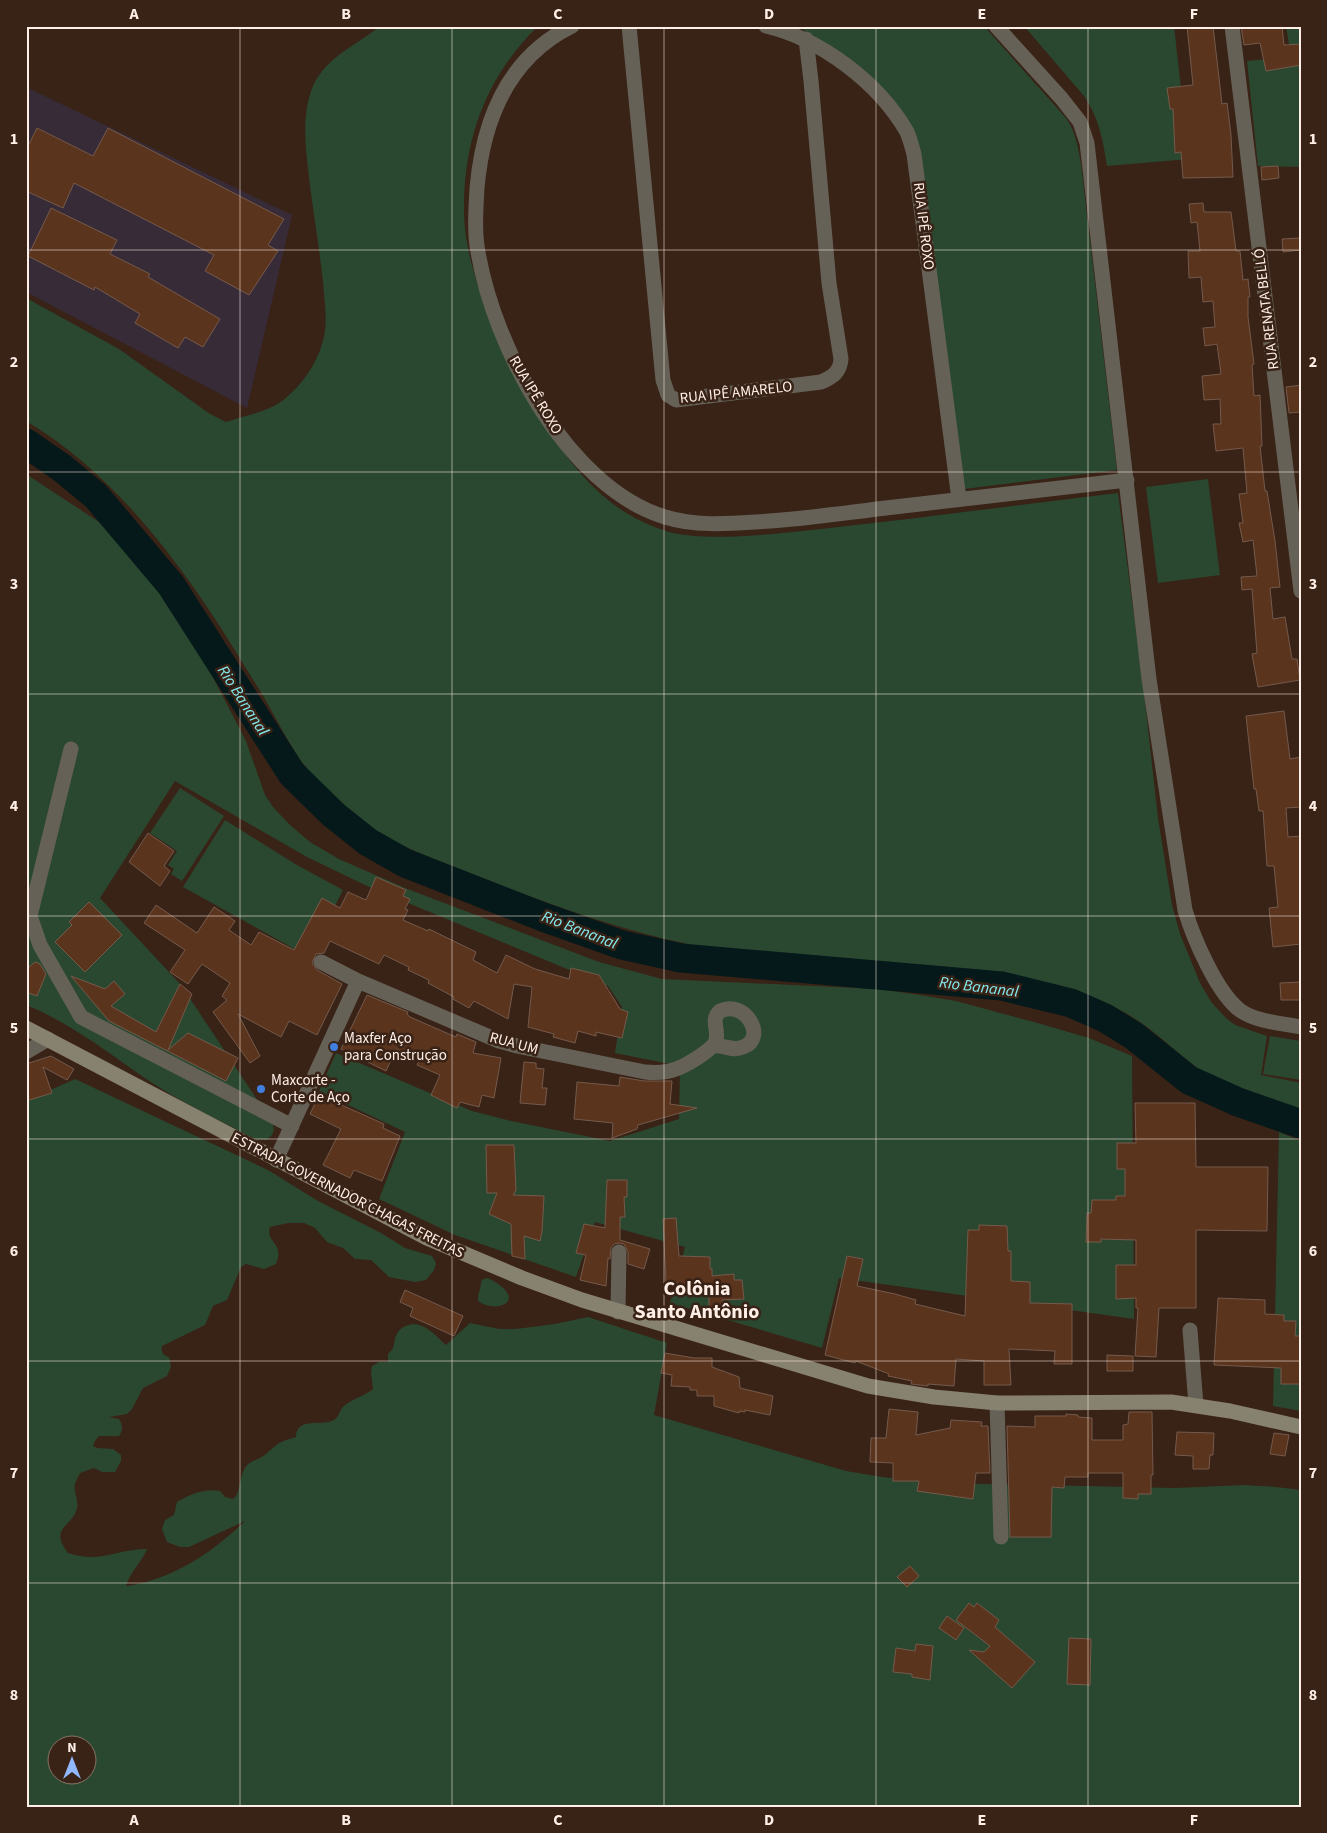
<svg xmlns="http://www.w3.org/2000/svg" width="1327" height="1833" font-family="'Source Sans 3',sans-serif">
<rect width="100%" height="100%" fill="#392216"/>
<!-- industrial -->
<path fill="#382b38" d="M 26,87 L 292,215 L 247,408 L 26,292 Z"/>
<!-- green -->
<path fill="#2a4830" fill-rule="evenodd" d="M 380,26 L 538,26 C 486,77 463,140 464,213 C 465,252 478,289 493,325 C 502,348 511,371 523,393 C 528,402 535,411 540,419 C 561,450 583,481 613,504 C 629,516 649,526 669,532 C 708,542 772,534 812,530 C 914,519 1016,505 1118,493 L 1144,693 L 1158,818 L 1172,905 L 1180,934 L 1200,983 L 1212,1003 L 1226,1018 L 1235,1025 L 1267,1036 L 1261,1075 L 1301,1083 L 1301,1115 C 1267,1107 1232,1092 1203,1072 C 1180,1056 1160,1035 1137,1020 C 1116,1006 1090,995 1067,988 C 1050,982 1032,980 1014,977 C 928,960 841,962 754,954 C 656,944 566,911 475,875 C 435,859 392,845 358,818 C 336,801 315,781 299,758 C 282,732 269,704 252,678 C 194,582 125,480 26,421 L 26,298 L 119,349 L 210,414 L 226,422 C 244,416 267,412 282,401 C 304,384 321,358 325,331 C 327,315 324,298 323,282 C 319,244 312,206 308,169 C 305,141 302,113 313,86 C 327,56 356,46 380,26 Z
M 797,26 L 984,26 L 1066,118 C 1076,132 1078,147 1081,164 L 1117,470 L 964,489 L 920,153 L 835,49 Z
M 1024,26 L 1174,26 L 1189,159 L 1107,166 C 1103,140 1099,118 1084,96 Z
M 1286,26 L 1301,26 L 1301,167 L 1258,166 L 1247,61 L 1291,57 Z
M 26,474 L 102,524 L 135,552 L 150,570 L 191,635 L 246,741 L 265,795 L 273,807 L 290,825 L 310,842 L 339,859 L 405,888 L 599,962 L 662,979 L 879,989 L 920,995 L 956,1001 L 1034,1022 L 1089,1038 L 1132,1056 L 1134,1319 L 839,1278 L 822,1348 L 670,1303 L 685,1247 L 595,1222 L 576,1277 L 455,1235 L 379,1199 L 405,1132 L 319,1091 L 336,1053 L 472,1111 L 511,1121 L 610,1141 L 679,1119 L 680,1066 L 615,1053 L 622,1007 L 608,986 L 367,886 L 307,857 L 175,781 L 100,898 L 181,985 L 270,1119 C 276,1128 275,1134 266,1140 L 255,1139 C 223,1122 188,1106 157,1086 C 114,1058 74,1024 26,1005 Z
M 1208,479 L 1220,575 L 1158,583 L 1146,487 Z
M 180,788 L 224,816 L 182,881 L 171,874 L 174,869 L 168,865 L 177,851 L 150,833 Z
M 225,820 L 297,865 L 343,890 L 309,957 L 183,887 Z
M 1270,1036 L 1301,1041 L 1301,1080 L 1263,1074 Z
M 75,1079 L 268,1170 L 318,1201 L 381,1233 L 405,1248 L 432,1256 L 436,1263 L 434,1270 L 426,1280 L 415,1282 L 389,1277 L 371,1260 L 355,1259 L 343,1248 L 327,1242 L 315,1228 L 304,1223 L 288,1223 L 270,1227 C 265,1244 285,1241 276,1264 L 264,1269 L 246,1264 L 241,1267 L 227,1300 L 213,1306 L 205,1325 L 162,1346 C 161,1353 163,1355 169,1357 L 171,1367 L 167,1376 L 143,1388 L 132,1409 L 127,1414 L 109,1417 L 119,1419 C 123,1425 123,1430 119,1436 L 99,1436 L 95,1441 L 93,1446 L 97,1448 L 113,1449 L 121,1455 L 121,1461 L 115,1472 L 102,1472 L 94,1468 L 80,1473 C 78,1477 76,1481 75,1484 C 73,1492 79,1500 77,1508 C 73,1527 48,1527 68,1553 C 99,1564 117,1549 147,1549 C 142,1562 130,1572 126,1586 C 172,1580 213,1552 245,1521 L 189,1547 L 180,1547 L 167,1542 L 162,1529 L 165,1520 L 174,1515 L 177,1502 C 190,1494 205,1488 220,1491 L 225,1497 L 233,1499 C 241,1493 239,1479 244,1470 C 248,1460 258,1461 266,1454 C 279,1443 278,1442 296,1437 C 296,1416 322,1427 334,1420 C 339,1417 339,1411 343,1407 C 349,1400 365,1396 373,1389 L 371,1373 L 372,1366 L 379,1362 L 388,1362 L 388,1354 C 397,1346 392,1343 397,1334 C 399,1330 401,1328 406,1326 C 422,1319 435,1335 446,1345 L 470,1323 L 499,1329 L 516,1329 L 555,1324 L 588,1317 L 667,1343 L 654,1415 L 846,1471 L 882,1477 L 940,1483 L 1175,1488 L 1245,1485 L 1276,1487 L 1301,1490 L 1301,1807 L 26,1807 L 26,1101 ZM 58,1746 L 88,1746 L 88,1776 L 58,1776 Z
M 1279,1132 L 1301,1141 L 1301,1411 L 1273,1406 Z
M 488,1278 C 531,1300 497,1315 478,1301 C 477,1295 481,1289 481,1282 L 483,1279 Z"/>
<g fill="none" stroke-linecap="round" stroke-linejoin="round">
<!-- river -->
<path stroke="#05191a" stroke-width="29" d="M 26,443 L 62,468 L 96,496 L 171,585 L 292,774 L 334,815 L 368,842 L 405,863 L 543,917 L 622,945 L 681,958 L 1002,986 L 1071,1003 L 1105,1018 L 1134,1036 L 1189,1080 L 1238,1102 L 1301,1124"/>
</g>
<!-- building -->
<path fill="#5b341d" stroke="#745a4c" d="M 1187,26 L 1213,26 L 1222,104 L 1227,103 L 1231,135 L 1233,177 L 1183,178 L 1181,152 L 1175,153 L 1173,109 L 1170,109 L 1167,88 L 1193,85 Z
M 1241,26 L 1282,26 L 1284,45 L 1301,44 L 1301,65 L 1266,71 L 1260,43 L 1244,45 Z
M 37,128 L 93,156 L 108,128 L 284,219 L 268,245 L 278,251 L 249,295 L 205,271 L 214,255 L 74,183 L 63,208 L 26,191 L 26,150 Z
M 1278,166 L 1279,178 L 1262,180 L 1261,167 Z
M 1203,203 L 1204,212 L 1231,212 L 1236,251 L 1240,251 L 1243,280 L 1248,279 L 1250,297 L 1248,297 L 1248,317 L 1254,364 L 1252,365 L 1254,396 L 1260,395 L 1262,446 L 1260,446 L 1265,491 L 1267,491 L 1275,541 L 1280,587 L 1270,588 L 1273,619 L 1285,617 L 1292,659 L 1297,659 L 1300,680 L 1258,687 L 1252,654 L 1257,653 L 1252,589 L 1242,590 L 1241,577 L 1257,576 L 1253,540 L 1243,542 L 1239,523 L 1243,523 L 1239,494 L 1247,493 L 1243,448 L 1216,451 L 1213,424 L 1221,424 L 1220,399 L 1204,400 L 1202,376 L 1221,374 L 1217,344 L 1205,346 L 1203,328 L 1215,327 L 1213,301 L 1203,302 L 1201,277 L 1189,278 L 1188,251 L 1200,251 L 1197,222 L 1191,223 L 1189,204 Z
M 51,208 L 117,240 L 110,254 L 150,274 L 148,277 L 220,319 L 203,347 L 185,337 L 178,348 L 135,323 L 140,314 L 95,287 L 94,290 L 28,256 Z
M 1301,238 L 1301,250 L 1283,252 L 1282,239 Z
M 1301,385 L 1301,412 L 1289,413 L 1286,387 Z
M 1284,711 L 1290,759 L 1301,757 L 1301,807 L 1286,808 L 1288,837 L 1301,836 L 1301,944 L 1273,947 L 1269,908 L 1278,907 L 1274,866 L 1267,866 L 1263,811 L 1259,811 L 1256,789 L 1254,789 L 1246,716 Z
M 148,833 L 174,851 L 164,866 L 170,871 L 160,886 L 129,862 Z
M 376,877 L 406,890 L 403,896 L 410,899 L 405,909 L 408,910 L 403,920 L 428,931 L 429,929 L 476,952 L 473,960 L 497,973 L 506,955 L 535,969 L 569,979 L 571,968 L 599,975 L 620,1009 L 628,1012 L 622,1038 L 596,1032 L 596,1036 L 578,1031 L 575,1043 L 553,1037 L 554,1034 L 528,1027 L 532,987 L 514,984 L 508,1019 L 474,1001 L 469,1008 L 453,999 L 454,997 L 428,983 L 429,980 L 408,970 L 409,967 L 384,955 L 379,964 L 330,941 L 324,953 L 316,954 L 312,963 L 317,970 L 342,984 L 317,1035 L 289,1021 L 281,1037 L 238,1014 L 260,1056 L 250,1063 L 213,1012 L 227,1000 L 222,996 L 230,983 L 202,964 L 188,984 L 170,972 L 185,950 L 144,923 L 156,905 L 197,933 L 214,907 L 235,921 L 229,930 L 251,945 L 259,932 L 294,950 L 322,898 L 340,908 L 348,892 L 366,900 Z
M 89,902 L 122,935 L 85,972 L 55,942 L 72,925 L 69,922 Z
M 35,962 L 40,964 L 46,974 L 37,996 L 26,992 L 26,970 Z
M 71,976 L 105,989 L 114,981 L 125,994 L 111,1006 L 156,1032 L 180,984 L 192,994 L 168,1050 L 188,1033 L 238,1058 L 226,1081 L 109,1021 Z
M 1301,982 L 1301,1000 L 1281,1000 L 1280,983 Z
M 367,995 L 408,1012 L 407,1014 L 410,1017 L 442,1031 L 456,1037 L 457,1034 L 476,1042 L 473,1053 L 501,1058 L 494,1098 L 482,1095 L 479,1107 L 460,1102 L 457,1108 L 431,1095 L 440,1075 L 417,1065 L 420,1059 L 396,1049 L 386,1071 L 341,1049 Z
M 51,1056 L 74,1069 L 67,1080 L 43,1067 L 52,1093 L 26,1101 L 26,1064 Z
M 524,1062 L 536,1063 L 536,1068 L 544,1069 L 542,1088 L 547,1088 L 545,1105 L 520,1103 Z
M 620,1077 L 644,1081 L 672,1081 L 670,1104 L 697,1108 L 638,1125 L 637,1129 L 612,1138 L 613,1123 L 574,1119 L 577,1082 L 619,1086 Z
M 319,1095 L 384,1124 L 383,1128 L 400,1136 L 382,1181 L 354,1170 L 350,1178 L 323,1165 L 341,1129 L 310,1114 Z
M 1135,1103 L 1195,1103 L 1196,1167 L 1268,1167 L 1267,1231 L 1196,1230 L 1196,1308 L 1159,1308 L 1156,1357 L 1135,1356 L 1138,1308 L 1136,1308 L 1136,1298 L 1116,1299 L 1116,1265 L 1136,1265 L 1136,1240 L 1101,1239 L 1101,1242 L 1086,1242 L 1087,1213 L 1091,1213 L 1092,1200 L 1116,1200 L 1116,1196 L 1125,1196 L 1125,1169 L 1117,1169 L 1117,1143 L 1136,1143 Z
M 486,1145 L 514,1145 L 516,1190 L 513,1195 L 544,1196 L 542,1232 L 540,1241 L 524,1236 L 525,1259 L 512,1256 L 511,1224 L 489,1214 L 497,1193 L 487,1193 Z
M 607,1180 L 627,1180 L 627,1197 L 624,1197 L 625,1217 L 620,1217 L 620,1240 L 650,1249 L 644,1269 L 628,1264 L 628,1252 L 624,1244 L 620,1243 L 614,1244 L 611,1248 L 610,1259 L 608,1258 L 606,1286 L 580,1280 L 586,1255 L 576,1253 L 584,1224 L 605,1228 Z
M 676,1218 L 679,1256 L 710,1257 L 710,1269 L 712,1269 L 712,1276 L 734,1274 L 734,1280 L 742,1280 L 744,1299 L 722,1300 L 723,1308 L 709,1309 L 709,1294 L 677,1283 L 666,1283 L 663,1219 Z
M 979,1225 L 1007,1226 L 1008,1251 L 1011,1251 L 1011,1281 L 1030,1282 L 1030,1303 L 1072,1304 L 1072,1364 L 1054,1364 L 1055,1351 L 1009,1349 L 1011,1385 L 984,1385 L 984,1361 L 956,1359 L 954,1386 L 928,1384 L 928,1386 L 911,1384 L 912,1381 L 888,1376 L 889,1374 L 856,1361 L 855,1363 L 825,1355 L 847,1256 L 863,1259 L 857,1286 L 895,1294 L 916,1300 L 915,1304 L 965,1316 L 968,1230 L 979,1230 Z
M 405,1290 L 463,1316 L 454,1336 L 410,1316 L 413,1308 L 400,1302 Z
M 1218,1298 L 1265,1300 L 1265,1314 L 1284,1315 L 1284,1321 L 1296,1321 L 1295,1336 L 1301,1336 L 1301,1384 L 1281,1384 L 1281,1368 L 1214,1365 Z
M 665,1353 L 694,1358 L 712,1358 L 712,1367 L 739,1377 L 740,1388 L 773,1396 L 770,1415 L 745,1410 L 745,1412 L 739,1411 L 739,1413 L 714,1406 L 714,1396 L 697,1396 L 697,1390 L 690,1390 L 690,1387 L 671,1386 L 672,1375 L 661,1373 Z
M 1107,1355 L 1133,1356 L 1133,1371 L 1107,1371 Z
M 889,1409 L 918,1412 L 916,1435 L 950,1428 L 951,1420 L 982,1422 L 981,1426 L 988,1426 L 990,1473 L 976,1473 L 973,1499 L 917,1491 L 919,1481 L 893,1481 L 893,1463 L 870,1462 L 871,1438 L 886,1438 Z
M 1129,1412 L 1152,1412 L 1153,1475 L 1151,1475 L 1151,1494 L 1138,1494 L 1138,1499 L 1123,1498 L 1123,1473 L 1088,1473 L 1088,1477 L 1065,1477 L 1064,1488 L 1052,1487 L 1051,1537 L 1010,1537 L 1007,1426 L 1035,1427 L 1035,1416 L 1066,1416 L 1066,1414 L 1078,1415 L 1078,1417 L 1092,1418 L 1092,1440 L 1123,1440 L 1123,1425 L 1128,1424 Z
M 1177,1432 L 1214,1433 L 1213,1455 L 1210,1455 L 1209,1469 L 1193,1469 L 1193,1456 L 1175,1455 Z
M 1274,1433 L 1289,1435 L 1285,1456 L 1270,1454 Z
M 910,1566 L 919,1576 L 907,1587 L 897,1577 Z
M 969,1603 L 974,1607 L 977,1603 L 999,1620 L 995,1627 L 1035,1662 L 1012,1688 L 969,1650 L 984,1652 L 990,1646 L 956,1620 Z
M 947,1616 L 964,1628 L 956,1640 L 939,1628 Z
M 1069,1638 L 1091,1639 L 1090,1685 L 1067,1684 Z
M 916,1644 L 933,1646 L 930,1680 L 912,1677 L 912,1674 L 893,1672 L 896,1648 L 915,1651 Z"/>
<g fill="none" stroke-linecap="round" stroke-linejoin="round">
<!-- street -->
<path stroke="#656156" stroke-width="15" d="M 572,26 C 507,58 483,120 477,188 C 476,209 474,231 478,252 C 494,347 567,487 665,517 C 694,526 725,524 755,522 C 796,520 837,514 877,509 C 961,499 1044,490 1127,480
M 629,26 L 663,380 L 668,395 L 676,400 L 821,382 C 833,377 840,372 841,359 L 829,283 L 811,81 L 806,39
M 766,26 C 821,39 879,83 907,132 C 910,139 912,147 914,154 L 959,499
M 996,26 L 1062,99 L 1080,122 L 1087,143 L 1149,679 L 1185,910 C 1193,937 1217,994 1241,1011 C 1257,1022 1282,1023 1301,1027
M 1232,26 L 1301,591
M 71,749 L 30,916 L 40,945 L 81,1017 L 292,1126
M 321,962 L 358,981 L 499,1041 L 517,1046 L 645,1072 C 655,1073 666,1073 676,1069 C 685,1066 715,1049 716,1040 C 719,1029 710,1020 720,1011 C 745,999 768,1038 743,1047 C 732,1052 723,1044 713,1046
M 26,1052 L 48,1039
M 276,1160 L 358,981
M 618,1312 L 619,1252
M 1190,1330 L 1196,1405
M 997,1403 L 1001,1537"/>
<!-- secondary -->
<path stroke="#87816f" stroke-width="15" d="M 26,1028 L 427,1238 L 522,1278 L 582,1300 L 868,1386 L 934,1397 L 997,1403 L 1171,1402 L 1230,1411 L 1301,1427"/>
</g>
<!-- grid -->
<path fill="none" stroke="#ffefe7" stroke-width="1" stroke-opacity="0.55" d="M 240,26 L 240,1807M 452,26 L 452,1807M 664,26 L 664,1807M 876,26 L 876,1807M 1088,26 L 1088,1807M 26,250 L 1301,250M 26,472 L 1301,472M 26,694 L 1301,694M 26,916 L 1301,916M 26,1139 L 1301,1139M 26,1361 L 1301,1361M 26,1583 L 1301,1583"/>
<!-- markers -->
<g fill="#3f7fe0" stroke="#392216" stroke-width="2">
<circle cx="334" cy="1047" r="5"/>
<circle cx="261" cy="1089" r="5"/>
</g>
<g text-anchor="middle" stroke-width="5" stroke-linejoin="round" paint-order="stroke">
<!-- street labels -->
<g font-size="15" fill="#ffefe7" stroke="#392216">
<text transform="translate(924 226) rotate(83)" y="5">RUA IPÊ ROXO</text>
<text transform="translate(1266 309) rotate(-97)" y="5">RUA RENATA BELLÓ</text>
<text transform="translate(736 392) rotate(-6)" y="5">RUA IPÊ AMARELO</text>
<text transform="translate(536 395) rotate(59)" y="5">RUA IPÊ ROXO</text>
<text transform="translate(514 1043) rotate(15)" y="5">RUA UM</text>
<text transform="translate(348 1195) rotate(27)" y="5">ESTRADA GOVERNADOR CHAGAS FREITAS</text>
</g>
<!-- poi labels -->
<g font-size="15" fill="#ffefe7" stroke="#392216" text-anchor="start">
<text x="344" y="1043">Maxfer Aço<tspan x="344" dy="17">para Construção</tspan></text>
<text x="271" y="1085">Maxcorte -<tspan x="271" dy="17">Corte de Aço</tspan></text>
</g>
<!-- water labels -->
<g font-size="16" font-style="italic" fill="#84ecf1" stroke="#392216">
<text transform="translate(244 700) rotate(57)" y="6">Rio Bananal</text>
<text transform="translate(580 929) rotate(21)" y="6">Rio Bananal</text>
<text transform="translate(979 986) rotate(7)" y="6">Rio Bananal</text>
</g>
<!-- district labels -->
<g font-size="20" font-weight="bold" fill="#ffefe7" stroke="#392216">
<text x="697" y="1295">Colônia<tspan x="697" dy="23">Santo Antônio</tspan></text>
</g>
</g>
<!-- border -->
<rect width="1327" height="1833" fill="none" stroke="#392216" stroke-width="55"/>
<!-- north arrow -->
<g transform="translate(72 1760)"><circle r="24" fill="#392216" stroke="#88746a"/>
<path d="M0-4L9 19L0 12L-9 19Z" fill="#91b8fd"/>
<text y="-8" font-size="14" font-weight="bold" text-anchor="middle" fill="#ffefe7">N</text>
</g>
<rect x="28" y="28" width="1272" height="1778" fill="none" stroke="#ffefe7" stroke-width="2"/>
<g font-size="16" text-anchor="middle" font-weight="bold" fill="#ffefe7">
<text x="134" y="19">A</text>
<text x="346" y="19">B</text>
<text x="558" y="19">C</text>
<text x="769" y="19">D</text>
<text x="982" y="19">E</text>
<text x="1194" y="19">F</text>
<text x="14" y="144">1</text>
<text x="1313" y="144">1</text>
<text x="14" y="367">2</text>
<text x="1313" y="367">2</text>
<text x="14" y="589">3</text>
<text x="1313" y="589">3</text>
<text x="14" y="811">4</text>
<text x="1313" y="811">4</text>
<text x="14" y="1033">5</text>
<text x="1313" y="1033">5</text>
<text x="14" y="1256">6</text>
<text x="1313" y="1256">6</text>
<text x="14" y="1478">7</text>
<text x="1313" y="1478">7</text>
<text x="14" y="1700">8</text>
<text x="1313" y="1700">8</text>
<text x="134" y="1825">A</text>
<text x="346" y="1825">B</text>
<text x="558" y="1825">C</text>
<text x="769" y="1825">D</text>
<text x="982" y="1825">E</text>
<text x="1194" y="1825">F</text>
</g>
</svg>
